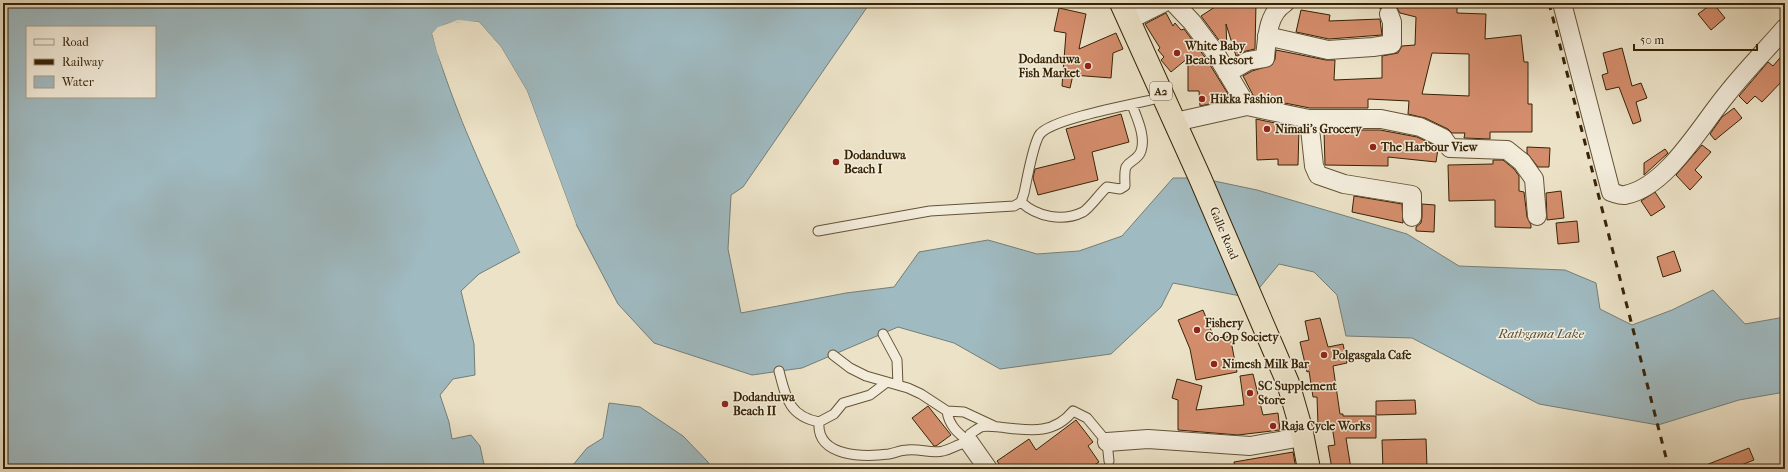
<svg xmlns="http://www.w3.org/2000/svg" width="1788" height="472" font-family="'IM FELL French Canon',serif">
<rect width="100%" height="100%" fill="#ece2c7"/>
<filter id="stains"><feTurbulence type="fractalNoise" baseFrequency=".005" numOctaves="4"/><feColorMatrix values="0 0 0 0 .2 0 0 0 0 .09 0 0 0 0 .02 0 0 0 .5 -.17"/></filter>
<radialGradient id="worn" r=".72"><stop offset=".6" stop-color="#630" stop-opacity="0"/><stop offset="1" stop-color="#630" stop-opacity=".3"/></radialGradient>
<!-- water -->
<path fill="#9fbac1" stroke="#757e76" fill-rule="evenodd" d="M 3,3 L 870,3 L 743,187 L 731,195 L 728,249 L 741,313 L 846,293 L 894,287 L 919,252 L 988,240 L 1037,254 L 1079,251 L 1122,236 L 1173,178 L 1200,178 L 1257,190 L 1407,234 L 1459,266 L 1565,270 L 1596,283 L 1600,309 L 1632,325 L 1672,310 L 1713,290 L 1745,324 L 1785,317 L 1785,392 L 1739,400 L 1658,425 L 1539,404 L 1412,338 L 1346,336 L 1337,295 L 1314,272 L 1279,264 L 1251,298 L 1173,283 L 1161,307 L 1111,354 L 1000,369 L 954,343 L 898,327 L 802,368 L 752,375 L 654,343 L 618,304 L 576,224 L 527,91 L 501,47 L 479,22 C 461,21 446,20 432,33 C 452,108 488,181 520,252 L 479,274 L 461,291 L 474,344 L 475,375 L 453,379 L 440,395 L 449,422 L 452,439 L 471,435 L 480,446 L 485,469 L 3,469 ZM 27,27 L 155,27 L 155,97 L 27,97 Z
M 609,403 L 640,407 L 683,436 L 708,462 L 711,469 L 564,469 L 573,465 L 587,448 L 603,438 Z"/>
<!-- pier -->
<path fill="#ece2c7" d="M 458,20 L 479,22 L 501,47 L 527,91 L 576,224 L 575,225 L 525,92 L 499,48 L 478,24 L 458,22 L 439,29 L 434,33 L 439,51 L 465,121 L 521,251 L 520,252 L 463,122 L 437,52 L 432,33 L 438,27 Z"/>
<!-- building -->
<path fill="#d48d6c" stroke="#372305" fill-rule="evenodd" d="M 1221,3 L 1256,3 L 1255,49 L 1246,51 L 1236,56 L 1226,24 L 1227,51 L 1201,16 Z
M 1380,3 L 1457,3 L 1457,13 L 1486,14 L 1485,39 L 1521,35 L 1524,62 L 1528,62 L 1528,104 L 1532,104 L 1532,132 L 1490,132 L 1490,139 L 1464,138 L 1465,133 L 1452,133 L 1448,129 L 1425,118 L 1408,114 L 1409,101 L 1368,99 L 1368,108 L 1310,108 L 1254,97 L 1243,76 L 1252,71 L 1272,65 L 1275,59 L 1276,50 L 1326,60 L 1335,60 L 1334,80 L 1382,78 L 1382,56 L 1398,53 L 1402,46 L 1415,45 L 1416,17 L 1400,13 L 1396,6 L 1391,4 L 1385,4 L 1380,9 ZM 1432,53 L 1469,54 L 1469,96 L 1422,94 Z
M 1713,3 L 1725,18 L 1711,30 L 1698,14 Z
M 1059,8 L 1086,14 L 1079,49 L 1116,33 L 1123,49 L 1113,53 L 1111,78 L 1073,75 L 1070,88 L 1062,86 L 1066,33 L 1054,31 Z
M 1301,10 L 1330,15 L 1329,21 L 1380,19 L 1382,35 L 1329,39 L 1296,32 Z
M 1166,13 L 1173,26 L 1175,23 L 1181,30 L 1184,29 L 1207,60 L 1228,94 L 1228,100 L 1200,106 L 1199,91 L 1188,91 L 1188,58 L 1171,72 L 1161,60 L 1164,57 L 1158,50 L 1160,48 L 1145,24 Z
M 1622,48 L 1632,86 L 1641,83 L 1647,98 L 1636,102 L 1641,121 L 1633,124 L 1619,87 L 1606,90 L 1602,75 L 1608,73 L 1603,53 Z
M 1785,52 L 1785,78 L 1762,102 L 1755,96 L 1747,104 L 1739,96 L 1768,62 L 1773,66 Z
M 1734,108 L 1742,118 L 1715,140 L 1710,134 L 1722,117 Z
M 1121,114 L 1129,142 L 1092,152 L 1098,180 L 1038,195 L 1033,178 L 1035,169 L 1075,159 L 1066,129 Z
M 1256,119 L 1299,128 L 1298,165 L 1278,165 L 1278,159 L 1257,160 Z
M 1321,130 L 1380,130 L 1417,137 L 1436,146 L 1438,149 L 1436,162 L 1388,157 L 1388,166 L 1325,165 L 1324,131 L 1321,131 Z
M 1702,145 L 1711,152 L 1695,170 L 1702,177 L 1690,190 L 1676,175 Z
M 1527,147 L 1550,148 L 1549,167 L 1538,167 L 1527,153 Z
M 1665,149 L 1668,153 L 1644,175 L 1644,163 Z
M 1493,160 L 1503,160 L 1514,169 L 1519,176 L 1519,191 L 1524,192 L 1527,217 L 1531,225 L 1531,228 L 1495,227 L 1495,200 L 1449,201 L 1448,165 L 1493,164 Z
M 1561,191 L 1564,218 L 1547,220 L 1546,193 Z
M 1655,192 L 1665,207 L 1651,216 L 1641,201 Z
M 1354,196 L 1402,204 L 1403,223 L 1352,212 Z
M 1422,204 L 1435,205 L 1434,232 L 1416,231 L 1416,227 L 1421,223 L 1422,217 Z
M 1577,221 L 1579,242 L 1558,244 L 1556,223 Z
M 1674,251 L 1681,271 L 1663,277 L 1657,257 Z
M 1203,310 L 1215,340 L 1230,336 L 1237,372 L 1196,380 L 1190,349 L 1178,320 Z
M 1320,318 L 1328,347 L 1343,344 L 1347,363 L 1333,366 L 1340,414 L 1343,414 L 1343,416 L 1376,416 L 1376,438 L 1346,438 L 1351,469 L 1332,469 L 1328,446 L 1335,445 L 1332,426 L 1322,427 L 1321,425 L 1318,425 L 1317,397 L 1313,397 L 1309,371 L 1307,372 L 1300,342 L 1309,340 L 1305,321 Z
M 1253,374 L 1263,415 L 1278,413 L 1280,430 L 1238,435 L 1178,430 L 1178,400 L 1172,398 L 1177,379 L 1202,386 L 1196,410 L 1244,405 L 1240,376 Z
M 1415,400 L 1416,414 L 1376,415 L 1376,401 Z
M 928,406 L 951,435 L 936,446 L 934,446 L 912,418 Z
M 1076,420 L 1093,442 L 1088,446 L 1099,462 L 1088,469 L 1003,469 L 997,461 L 1029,439 L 1036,450 Z
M 1426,439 L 1427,466 L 1383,469 L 1382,440 Z
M 1749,448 L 1754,460 L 1731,469 L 1696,469 Z
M 1293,452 L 1296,469 L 1235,469 L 1234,462 Z"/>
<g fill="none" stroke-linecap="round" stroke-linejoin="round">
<!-- service casing -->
<g stroke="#645336" stroke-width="11">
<path id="service" d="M 1021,202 C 1037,217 1063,222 1083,212 C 1090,208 1100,193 1107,187 L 1120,189 L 1125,186 C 1125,180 1124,172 1126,167 C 1130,160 1138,160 1141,151 C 1146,137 1137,118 1132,105
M 818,231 L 930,211 L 1014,206 L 1021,202 L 1024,193 C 1027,180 1033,143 1040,134 C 1053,118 1140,103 1164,97
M 883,334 L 897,360 L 898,385
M 833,355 L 850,368 L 866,376 L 908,388 L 921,394 L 947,411
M 779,371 C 786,398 789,416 819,422 L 834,414 L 843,403 L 870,395 L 887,382
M 819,422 C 816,458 865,457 889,454 C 895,453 901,450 907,450 C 919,448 931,454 943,451 C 952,449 957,444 969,442
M 969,442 L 970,434 C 973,432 977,429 981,427 C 986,425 993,427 999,427 C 1027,430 1053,436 1073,411 L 1087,418 L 1107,442 L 1109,461
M 969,442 C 958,433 949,426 947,411 L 964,412 L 994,426"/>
</g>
<!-- minor casing -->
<g stroke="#645336" stroke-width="20">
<path id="minor" d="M 1174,3 L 1192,22 L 1216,54 L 1247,106
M 1562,3 L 1611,192 C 1615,193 1621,196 1625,195 C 1667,187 1701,125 1727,94 C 1745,71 1766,50 1785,28
M 1129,20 L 1163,3
M 1267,36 L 1328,50 L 1373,47 L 1392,44 L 1392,22 L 1389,14
M 1227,73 L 1248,61 L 1265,58 C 1267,39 1267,14 1285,3
M 1309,119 L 1314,166 L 1318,175 L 1344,184 L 1412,195 L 1412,217
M 1175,122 L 1247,106 L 1309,119 L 1381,119 L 1420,127 L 1443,138 L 1450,148 L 1507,150 L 1522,162 L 1534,179 L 1537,216
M 969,442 L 988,469
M 1107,442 L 1148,439 L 1250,446 L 1302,437"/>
</g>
<!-- trunk casing -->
<g stroke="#372305" stroke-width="24">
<path id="trunk" d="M 1121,3 L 1200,178 L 1288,383 L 1301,428 L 1309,469"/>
</g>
<!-- service -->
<use href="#service" stroke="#f3ecdb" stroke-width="9"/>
<!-- minor -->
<use href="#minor" stroke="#f3ecdb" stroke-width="18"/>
<!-- trunk -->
<use href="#trunk" stroke="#ece2c7" stroke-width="22"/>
<!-- rail -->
<path stroke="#372305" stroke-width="3" stroke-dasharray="7 7" stroke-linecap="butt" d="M 1549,3 L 1669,469"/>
</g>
<!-- markers -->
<g fill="#8f2418" stroke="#f3ecdb" stroke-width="1.5">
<circle cx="1177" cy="53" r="4"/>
<circle cx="1088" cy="66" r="4"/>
<circle cx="1202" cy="99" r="4"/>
<circle cx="1267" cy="129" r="4"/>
<circle cx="1373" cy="147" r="4"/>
<circle cx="836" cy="162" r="4"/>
<circle cx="1197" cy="330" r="4"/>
<circle cx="1324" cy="355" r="4"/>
<circle cx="1214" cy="364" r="4"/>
<circle cx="1250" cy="393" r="4"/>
<circle cx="725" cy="404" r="4"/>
<circle cx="1273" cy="426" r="4"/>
</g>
<g text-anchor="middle" stroke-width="3" stroke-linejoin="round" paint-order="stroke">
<!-- shield labels -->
<rect fill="#f3ecdb" stroke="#6f5f45" stroke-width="1" x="1150" y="82" width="22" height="18" rx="3"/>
<g font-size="11" font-weight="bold" fill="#372305">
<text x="1161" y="95">A2</text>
</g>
<!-- poi labels -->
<g font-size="12" font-weight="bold" fill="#372305" stroke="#f3ecdb" text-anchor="start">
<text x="1185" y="50">White Baby<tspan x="1185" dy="14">Beach Resort</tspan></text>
<text x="1080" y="63" text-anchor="end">Dodanduwa<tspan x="1080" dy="14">Fish Market</tspan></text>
<text x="1210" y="103">Hikka Fashion</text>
<text x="1275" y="133">Nimali's Grocery</text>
<text x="1381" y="151">The Harbour View</text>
<text x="844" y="159">Dodanduwa<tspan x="844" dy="14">Beach I</tspan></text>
<text x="1205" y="327">Fishery<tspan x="1205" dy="14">Co-Op Society</tspan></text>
<text x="1332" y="359">Polgasgala Cafe</text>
<text x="1222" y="368">Nimesh Milk Bar</text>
<text x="1258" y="390">SC Supplement<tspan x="1258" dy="14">Store</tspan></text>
<text x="733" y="401">Dodanduwa<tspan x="733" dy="14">Beach II</tspan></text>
<text x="1281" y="430">Raja Cycle Works</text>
</g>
<!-- street labels -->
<g font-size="12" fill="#372305" stroke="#f3ecdb">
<text transform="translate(1224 233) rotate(67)" y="4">Galle Road</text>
</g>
<!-- water labels -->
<g font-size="13" font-style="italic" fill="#56503d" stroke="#f3ecdb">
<text x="1541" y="338">Rathgama Lake</text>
</g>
</g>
<!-- margin -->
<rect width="1788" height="472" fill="none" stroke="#ece2c7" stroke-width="16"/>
<rect x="4" y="4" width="1780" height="464" fill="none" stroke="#372305" stroke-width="2"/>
<rect x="8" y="8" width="1772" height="456" fill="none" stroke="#372305"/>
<!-- legend -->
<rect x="26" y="26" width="130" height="72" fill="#f3ecdb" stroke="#a89c85"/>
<rect x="34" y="39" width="20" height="6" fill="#f3ecdb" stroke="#a89c85"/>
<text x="62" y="46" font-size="12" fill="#372305">Road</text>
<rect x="34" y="59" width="20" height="6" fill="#372305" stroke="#a89c85"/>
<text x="62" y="66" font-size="12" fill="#372305">Railway</text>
<rect x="34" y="76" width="20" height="12" fill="#9fbac1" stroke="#a89c85"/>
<text x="62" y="86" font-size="12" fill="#372305">Water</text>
<!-- scale -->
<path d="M1634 44v6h123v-6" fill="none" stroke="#372305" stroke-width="2"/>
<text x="1640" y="44" font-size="12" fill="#372305" stroke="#f3ecdb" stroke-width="3" paint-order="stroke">50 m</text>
<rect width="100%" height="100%" filter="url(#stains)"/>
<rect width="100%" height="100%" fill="url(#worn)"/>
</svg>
